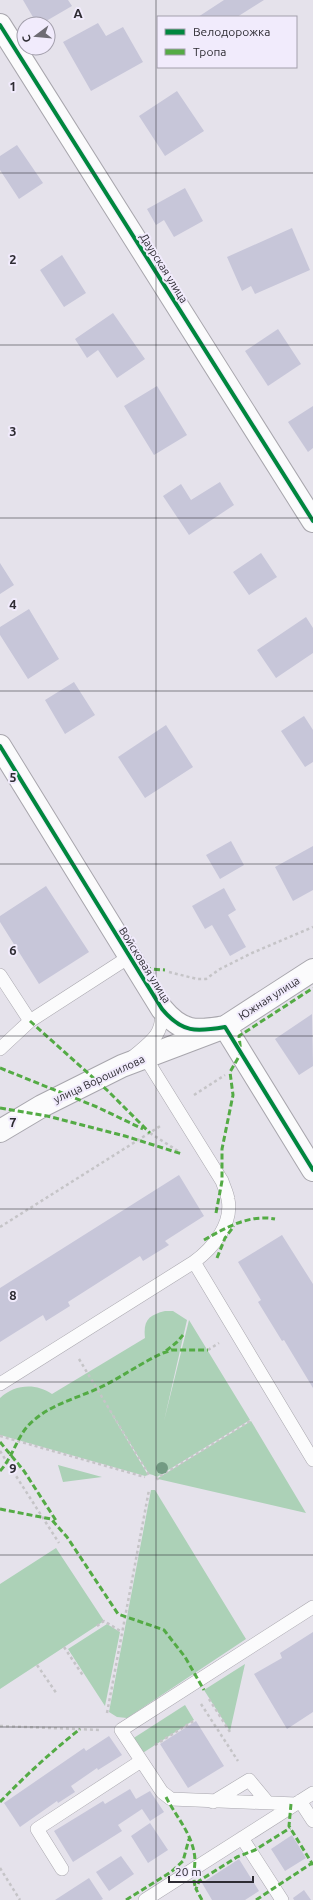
<svg xmlns="http://www.w3.org/2000/svg" width="313" height="1900" font-family="Ubuntu,sans-serif">
<rect width="100%" height="100%" fill="#e5e2eb"/>
<!-- green -->
<path fill="#acd1b7" d="M 165,1311 L 173,1311 L 187,1320 L 164,1421 L 189,1320 L 250,1420 L 157,1477 L 153,1475 L 149,1474 L 107,1406 L 148,1475 L 145,1476 L 0,1435 L 0,1398 C 15,1384 36,1383 52,1394 L 145,1338 C 143,1320 149,1315 165,1311 Z
M 251,1421 L 306,1513 L 158,1479 L 158,1478 Z
M 58,1465 L 102,1477 L 63,1482 Z
M 151,1490 L 155,1490 L 246,1639 L 127,1718 L 117,1717 L 109,1712 Z
M 56,1548 L 104,1621 L 0,1689 L 0,1584 Z
M 107,1624 L 120,1632 L 105,1706 L 68,1649 Z
M 245,1664 L 230,1731 L 204,1690 Z
M 185,1705 L 194,1720 L 138,1756 L 129,1741 Z"/>
<!-- building -->
<path fill="#c7c6d9" d="M 23,0 L 68,0 L 72,6 L 41,24 L 37,24 Z
M 224,0 L 264,0 L 237,17 L 198,17 Z
M 98,23 L 106,36 L 123,27 L 143,62 L 91,91 L 63,42 Z
M 177,91 L 204,131 L 165,156 L 139,116 Z
M 17,145 L 43,183 L 19,199 L 0,170 L 0,156 Z
M 185,188 L 203,221 L 174,237 L 164,220 L 156,225 L 147,209 Z
M 292,228 L 310,270 L 255,294 L 251,286 L 242,291 L 227,257 Z
M 62,255 L 86,293 L 64,307 L 40,270 Z
M 113,313 L 145,359 L 117,378 L 98,350 L 87,358 L 75,339 Z
M 278,329 L 301,364 L 268,386 L 245,351 Z
M 157,386 L 187,435 L 154,455 L 124,406 Z
M 313,406 L 313,448 L 308,452 L 288,422 Z
M 220,482 L 234,505 L 189,535 L 163,496 L 181,484 L 191,500 Z
M 261,553 L 277,577 L 249,595 L 233,572 Z
M 0,563 L 14,585 L 0,594 Z
M 29,609 L 59,659 L 28,679 L 0,635 L 0,627 Z
M 306,617 L 313,628 L 313,653 L 276,678 L 257,650 Z
M 74,682 L 95,715 L 65,734 L 45,700 Z
M 304,716 L 313,730 L 313,762 L 305,767 L 281,731 Z
M 166,725 L 193,767 L 145,798 L 118,757 Z
M 231,841 L 244,865 L 220,879 L 206,855 Z
M 313,846 L 313,890 L 293,901 L 275,867 Z
M 46,886 L 89,952 L 39,984 L 0,922 L 0,916 Z
M 224,888 L 236,910 L 228,915 L 246,947 L 230,956 L 212,925 L 205,929 L 192,906 Z
M 312,1014 L 313,1066 L 299,1075 L 275,1039 Z
M 179,1175 L 204,1216 L 165,1241 L 169,1245 L 143,1261 L 140,1256 L 68,1302 L 70,1306 L 46,1321 L 43,1315 L 0,1342 L 0,1288 Z
M 282,1235 L 313,1284 L 313,1388 L 284,1340 L 282,1341 L 258,1302 L 261,1300 L 238,1262 Z
M 313,1632 L 313,1712 L 287,1729 L 254,1674 L 282,1658 L 280,1653 Z
M 196,1721 L 224,1766 L 188,1788 L 160,1744 Z
M 109,1736 L 122,1755 L 98,1770 L 97,1768 L 71,1786 L 75,1792 L 58,1803 L 57,1801 L 20,1827 L 4,1803 L 84,1748 L 86,1751 Z
M 130,1789 L 136,1799 L 150,1791 L 164,1812 L 150,1821 L 142,1809 L 118,1825 L 122,1831 L 73,1862 L 54,1831 L 103,1801 L 105,1804 Z
M 150,1823 L 168,1850 L 148,1863 L 131,1836 Z
M 292,1835 L 306,1858 L 285,1871 L 271,1849 Z
M 121,1856 L 134,1874 L 109,1891 L 96,1872 Z
M 239,1859 L 259,1891 L 245,1900 L 212,1900 L 202,1883 Z
M 89,1878 L 103,1899 L 101,1900 L 55,1900 Z
M 304,1890 L 311,1900 L 294,1900 L 293,1898 Z"/>
<g fill="none" stroke-linecap="round" stroke-linejoin="round">
<!-- lane casing -->
<g stroke="#a8a6ad" stroke-width="14">
<path id="lane" d="M 0,975 L 30,1021 L 129,957
M 0,1049 L 30,1021
M 134,1056 C 152,1041 163,1035 162,1009
M 145,1057 L 222,1181 C 224,1187 227,1193 228,1199 C 233,1224 213,1248 194,1262 L 313,1460
M 0,1384 L 194,1262
M 300,1801 L 313,1821
M 213,1802 L 249,1780 L 268,1803
M 296,1804 L 171,1799 L 162,1792 L 121,1730 L 313,1607
M 242,1838 L 282,1900
M 62,1869 L 37,1829 L 141,1761
M 145,1900 L 313,1793"/>
</g>
<!-- street casing -->
<g stroke="#a8a6ad" stroke-width="24">
<path id="street" d="M 0,25 L 313,521
M 0,746 L 162,1009 C 182,1033 196,1032 225,1027 L 313,1170
M 225,1027 L 313,970"/>
</g>
<!-- secondary casing -->
<g stroke="#a8a6ad" stroke-width="24">
<path id="secondary" d="M 0,1131 L 42,1106 L 122,1066 L 225,1027"/>
</g>
<!-- path -->
<path stroke="#c5c4c7" stroke-width="2.5" stroke-dasharray="3 3" stroke-linecap="butt" d="M 169,972 L 197,979 L 206,979 L 220,969 L 252,953 L 313,927
M 194,1095 L 225,1075
M 150,1133 L 178,1151
M 0,1227 L 162,1125
M 208,1350 L 219,1343
M 79,1359 L 149,1475
M 0,1436 L 145,1477
M 0,1451 L 59,1543
M 158,1480 L 157,1478 L 250,1421
M 97,1626 L 104,1621 L 122,1632
M 64,1647 L 84,1677
M 37,1665 L 57,1694
M 209,1699 L 230,1732
M 201,1704 L 238,1761
M 107,1713 L 149,1490
M 0,1726 L 101,1730
M 155,1745 L 195,1720
M 0,1868 L 20,1900"/>
<!-- lane -->
<use href="#lane" stroke="#fbfbfc" stroke-width="13"/>
<!-- street -->
<use href="#street" stroke="#fbfbfc" stroke-width="22"/>
<!-- secondary -->
<use href="#secondary" stroke="#fbfbfc" stroke-width="22"/>
<!-- quiet -->
<path stroke="#54ab45" stroke-width="3" stroke-dasharray="6 3" stroke-linecap="butt" d="M 136,968 L 165,970
M 30,1021 L 108,1091 L 150,1133
M 0,1068 L 97,1107 L 143,1129
M 0,1108 L 47,1116 L 125,1136 L 182,1154
M 216,1213 L 222,1181 L 222,1149 L 233,1095 L 230,1072 L 241,1053 L 239,1036 L 313,988
M 204,1240 C 225,1228 249,1214 275,1219
M 217,1258 L 225,1238 L 234,1226
M 166,1351 L 177,1342 L 183,1335
M 0,1442 L 24,1471 L 57,1522
M 0,1471 C 14,1456 17,1434 33,1421 C 54,1402 83,1397 107,1384 C 126,1374 143,1362 163,1353 L 172,1350 L 208,1350
M 0,1509 L 51,1519 L 67,1537 L 118,1614 L 164,1630 L 185,1657 L 204,1690
M 166,1797 C 175,1815 190,1831 194,1852 C 197,1865 191,1876 196,1889
M 0,1802 C 25,1776 51,1752 80,1729
M 291,1804 L 289,1826 L 313,1865
M 126,1900 L 171,1872 L 183,1861 L 189,1839
M 202,1900 L 196,1889 L 199,1881 L 237,1857 L 255,1850 L 290,1828
M 256,1900 L 312,1863"/>
<!-- cycleway casing -->
<g stroke="#f1ebfc" stroke-width="6">
<path id="cycleway" d="M 0,25 L 313,521
M 0,746 L 162,1009 C 182,1033 196,1032 225,1027 L 313,1170"/>
</g>
<!-- cycleway -->
<use href="#cycleway" stroke="#00873e" stroke-width="4"/>
</g>
<!-- trees -->
<circle fill="#739b83" cx="162" cy="1468" r="6"/>
<!-- grid -->
<path fill="none" stroke="#2e2c33" stroke-width="1" stroke-opacity="0.55" d="M 156,0 L 156,1900M 0,173 L 313,173M 0,345 L 313,345M 0,518 L 313,518M 0,691 L 313,691M 0,864 L 313,864M 0,1036 L 313,1036M 0,1209 L 313,1209M 0,1382 L 313,1382M 0,1555 L 313,1555M 0,1727 L 313,1727"/>
<g text-anchor="middle" stroke-width="4" stroke-linejoin="round" paint-order="stroke">
<!-- street labels -->
<g font-size="11" fill="#2e2c33" stroke="#f1ebfc">
<text transform="translate(164 268) rotate(58)" y="4">Даурская улица</text>
<text transform="translate(145 965) rotate(58)" y="4">Войсковая улица</text>
<text transform="translate(269 998) rotate(-33)" y="4">Южная улица</text>
<text transform="translate(99 1079) rotate(-25)" y="4">улица Ворошилова</text>
</g>
</g>
<g font-size="13" text-anchor="middle" font-weight="bold" fill="#2e2c33" stroke="#f1ebfc" stroke-width="4" stroke-linejoin="round" paint-order="stroke">
<text x="78" y="18">A</text>
<text x="13" y="91">1</text>
<text x="13" y="264">2</text>
<text x="13" y="436">3</text>
<text x="13" y="609">4</text>
<text x="13" y="782">5</text>
<text x="13" y="955">6</text>
<text x="13" y="1127">7</text>
<text x="13" y="1300">8</text>
<text x="13" y="1473">9</text>
</g>
<!-- legend -->
<rect x="157" y="16" width="140" height="52" fill="#f1ebfc" stroke="#a39fac"/>
<rect x="165" y="29" width="20" height="6" fill="#00873e" stroke="#a39fac"/>
<text x="193" y="36" font-size="12" fill="#2e2c33">Велодорожка</text>
<rect x="165" y="49" width="20" height="6" fill="#54ab45" stroke="#a39fac"/>
<text x="193" y="56" font-size="12" fill="#2e2c33">Тропа</text>
<!-- north arrow -->
<g transform="translate(36 36) rotate(254)"><circle r="19" fill="#f1ebfc" stroke="#a39fac"/>
<path d="M0-3L7 15L0 10L-7 15Z" fill="#6e6c73"/>
<text y="-6" font-size="11" font-weight="bold" text-anchor="middle" fill="#2e2c33">С</text>
</g>
<!-- scale -->
<path d="M169 1876v6h84v-6" fill="none" stroke="#2e2c33" stroke-width="2"/>
<text x="175" y="1876" font-size="12" fill="#2e2c33" stroke="#f1ebfc" stroke-width="3" paint-order="stroke">20 m</text>
</svg>
